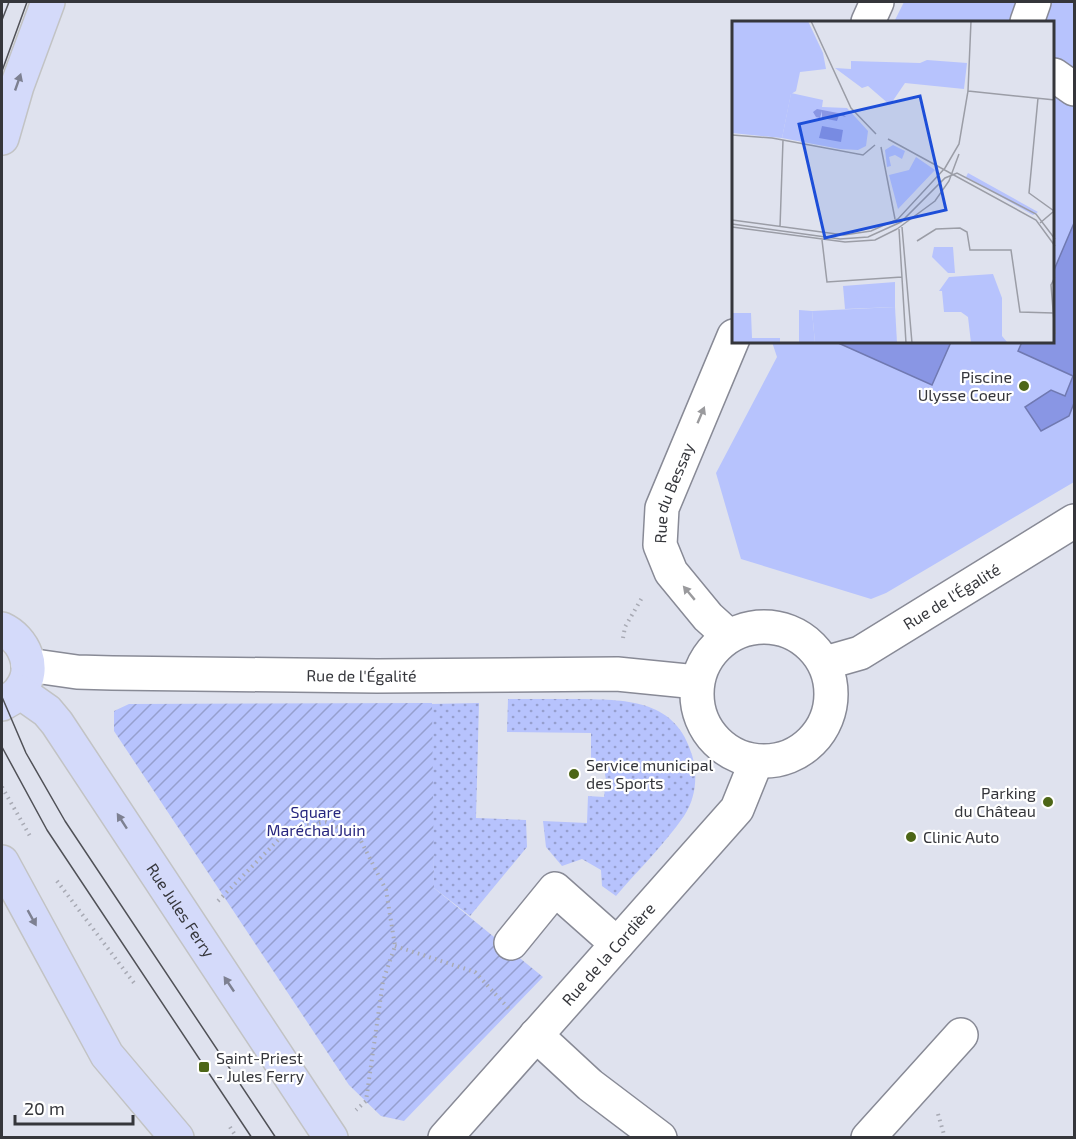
<svg xmlns="http://www.w3.org/2000/svg" width="1076" height="1139" font-family="'Exo 2',sans-serif">
<defs>
<pattern id="grass-dots" width="8" height="8" patternUnits="userSpaceOnUse" patternTransform="scale(1.5)"><rect width="8" height="8" fill="#b7c3fd"/><path d="M2 2h.1M6 6h.1" fill="none" stroke="#969fce" stroke-width="1.8" stroke-linecap="round"/></pattern>
<pattern id="garden-furrows" width="10" height="10" patternUnits="userSpaceOnUse" patternTransform="scale(1.5)"><rect width="10" height="10" fill="#b7c3fd"/><path d="M-1 1l2-2M0 10L10 0M9 11l2-2" fill="none" stroke="#969fce"/></pattern>
</defs>
<rect width="100%" height="100%" fill="#dfe2ee"/>
<!-- grass -->
<path fill="url(#grass-dots)" d="M 508,699 C 532,699 556,699 581,699 C 629,700 676,700 692,755 C 698,775 696,798 684,816 C 664,845 638,870 616,896 L 602,886 L 601,870 L 582,859 L 562,866 L 546,847 L 543,821 L 587,823 L 588,796 L 604,797 L 606,780 L 603,763 L 591,762 L 591,733 L 507,732 Z
M 479,703 L 476,818 L 526,820 L 527,847 L 470,916 L 434,888 L 429,704 Z"/>
<!-- garden -->
<path fill="url(#garden-furrows)" d="M 432,703 L 434,888 L 543,977 L 404,1121 L 381,1116 L 349,1085 L 114,731 L 114,711 L 129,704 Z"/>
<!-- pitch -->
<path fill="#b7c3fd" d="M 904,2 L 1074,2 L 1074,482 L 886,593 L 871,599 L 741,559 L 716,473 L 777,357 L 772,342 L 1054,342 L 1054,22 L 894,22 Z"/>
<!-- water -->
<path fill="#8996e4" stroke="#7079b1" stroke-width="1.5" d="M 1074,223 L 1074,403 L 1069,416 L 1041,431 L 1025,407 L 1051,390 L 1065,396 L 1073,376 L 1018,351 L 1022,342 L 1054,342 L 1054,270 Z
M 836,342 L 951,342 L 932,385 Z"/>
<g fill="none" stroke-linecap="round" stroke-linejoin="round">
<!-- minor casing -->
<g stroke="#888a96" stroke-width="36">
<g id="minor">
<path d="M 868,22 L 877,2"/>
<path d="M 1027,22 L 1034,2"/>
<path d="M 1054,75 L 1074,89"/>
<circle cx="764" cy="694" r="67"/>
<path id="s1" d="M 729,636 L 708,617 L 671,572 L 660,545 L 662,508 L 734,336"/>
<path id="s2" d="M 825,663 L 860,653 L 1074,521"/>
<path id="s3" d="M 28,665 L 77,672 L 112,673 L 377,676 L 617,674 L 697,682"/>
<path d="M 511,943 L 555,889 L 617,944"/>
<path d="M 536,1035 L 590,1085 L 660,1138"/>
<path id="s4" d="M 445,1138 L 737,809 L 756,762"/>
<path d="M 868,1138 L 961,1035"/>
</g>
</g>
<!-- major casing -->
<g stroke="#c2c3c4" stroke-width="36">
<g id="major">
<path d="M 2,138 L 17,86 L 48,2"/>
<path d="M 2,629 C 24,639 37,668 21,689 C 17,696 9,700 2,704"/>
<path id="s5" d="M 20,692 L 47,711 L 57,723 L 331,1138"/>
<path d="M 2,862 L 107,1055 L 177,1138"/>
</g>
</g>
<!-- path -->
<path stroke="#a8aab4" stroke-width="4" stroke-dasharray="1.5 4.5" stroke-linecap="butt" d="M 623,638 L 625,627 L 643,596
M 2,787 L 30,836
M 57,881 L 134,983
M 218,901 L 290,828 L 326,822 L 359,837 L 386,890 L 395,946 L 383,981 L 366,1101 L 356,1110
M 395,946 L 475,972 L 511,1011
M 938,1114 L 945,1138
M 230,1127 L 237,1138"/>
<!-- minor -->
<use href="#minor" stroke="#fff" stroke-width="33"/>
<!-- major -->
<use href="#major" stroke="#d4dafa" stroke-width="33"/>
<!-- tram -->
<path stroke="#505157" stroke-width="1.5" d="M 2,20 L 9,2
M 2,71 L 27,2
M 2,697 L 26,753 L 65,821 L 276,1138
M 2,747 L 47,830 L 252,1138"/>
</g>
<!-- one-way arrows -->
<defs><path id="oneway-solid" d="M-6-.8H1V-3.2L6.5 0L1 3.2V.8H-6Z" transform="scale(1.5)"/></defs>
<g fill="#7d8091">
<use href="#oneway-solid" transform="translate(18 82) rotate(-71)"/>
<use href="#oneway-solid" transform="translate(122 821) rotate(-123)"/>
<use href="#oneway-solid" transform="translate(32 918) rotate(61)"/>
<use href="#oneway-solid" transform="translate(229 984) rotate(-124)"/>
</g>
<g fill="#9a9a9d">
<use href="#oneway-solid" transform="translate(701 415) rotate(-67)"/>
<use href="#oneway-solid" transform="translate(689 593) rotate(-130)"/>
</g>
<!-- markers -->
<g fill="#4d6617" stroke="#fff" stroke-width="2">
<circle cx="1024" cy="386" r="6"/>
<circle cx="574" cy="774" r="6"/>
<circle cx="1048" cy="802" r="6"/>
<circle cx="911" cy="837" r="6"/>
<rect x="198" y="1061" width="12" height="12" rx="3"/>
</g>
<g text-anchor="middle" stroke-width="4.5" stroke-linejoin="round" paint-order="stroke">
<!-- poi labels -->
<g font-size="16" fill="#35363b" stroke="#fff" text-anchor="start">
<text x="1012" y="383" text-anchor="end">Piscine<tspan x="1012" dy="18">Ulysse Coeur</tspan></text>
<text x="586" y="771">Service municipal<tspan x="586" dy="18">des Sports</tspan></text>
<text x="1036" y="799" text-anchor="end">Parking<tspan x="1036" dy="18">du Château</tspan></text>
<text x="923" y="843">Clinic Auto</text>
<text x="216" y="1064">Saint-Priest<tspan x="216" dy="18">- Jules Ferry</tspan></text>
</g>
<!-- street labels -->
<g font-size="16" fill="#35363b" stroke="#fff">
<text dy="6" stroke="none"><textPath href="#s1" startOffset="170">Rue du Bessay</textPath></text>
<text dy="6" stroke="none"><textPath href="#s2" startOffset="144">Rue de l'Égalité</textPath></text>
<text dy="6" stroke="none"><textPath href="#s3" startOffset="334">Rue de l'Égalité</textPath></text>
<text dy="6" stroke="none"><textPath href="#s5" startOffset="273">Rue Jules Ferry</textPath></text>
<text dy="6" stroke="none"><textPath href="#s4" startOffset="246">Rue de la Cordière</textPath></text>
</g>
<!-- park labels -->
<g font-size="16" fill="#28277f" stroke="#fff">
<text x="316" y="818">Square<tspan x="316" dy="18">Maréchal Juin</tspan></text>
</g>
</g>
<!-- overview -->
<g transform="translate(732 21)">
<rect width="322" height="322" fill="#dfe2ee"/>
<path d="M 0,0 L 76,0 L 91,32 L 94,48 L 68,51 L 64,70 L 59,73 L 50,117 L 0,112 ZM 195,39 L 235,42 L 232,68 L 173,62 L 158,84 L 136,65 L 130,67 L 103,47 L 119,48 L 119,40 L 188,42 ZM 161,124 L 173,130 L 170,138 L 163,134 L 157,136 L 159,145 L 155,146 L 153,129 ZM 236,152 L 306,191 L 301,194 L 234,156 ZM 202,226 L 221,226 L 223,252 L 216,252 L 200,236 ZM 261,253 L 270,277 L 270,315 L 275,321 L 287,322 L 239,322 L 236,296 L 229,291 L 212,291 L 210,270 L 207,270 L 217,256 ZM 163,261 L 163,286 L 113,288 L 111,265 ZM 67,289 L 80,290 L 83,322 L 67,322 ZM 0,292 L 19,292 L 20,317 L 48,317 L 48,322 L 0,322 Z" fill="#b7c3fd"/>
<path d="M 126,268 L 153,273 L 147,277 L 153,282 L 120,287 L 127,280 L 123,273 Z" fill="#b7c3fd"/>
<path d="M 163,286 L 165,322 L 83,322 L 80,290 Z" fill="#b7c3fd"/>
<path d="M 184,136 L 203,149 L 166,188 L 157,154 L 177,149 Z" fill="#b7c3fd"/>
<path d="M 59,72 L 91,79 L 90,86 L 115,87 L 136,110 L 134,125 L 126,129 L 108,128 L 50,117 Z" fill="#b7c3fd"/>
<path d="M 85,88 L 111,93 L 114,96 L 107,94 L 105,100 L 90,97 L 90,90 L 88,97 L 84,96 L 81,91 ZM 90,105 L 111,109 L 109,121 L 87,117 Z" fill="#8996e4"/>
<path fill="none" stroke="#9b9da6" stroke-width="1.5" d="M 79,0 L 119,87 L 144,113M 236,70 L 323,79M 306,77 L 297,172 L 322,190 L 308,202M 0,114 L 40,117 L 131,134 L 143,124M 156,118 L 304,199 L 323,225M 149,126 L 163,198M 0,199 L 112,214 L 139,210 L 166,198 L 213,147 L 227,123 L 236,70 L 239,0M 0,203 L 108,218 L 136,216 L 169,201 L 213,157 L 225,152 L 304,193 L 323,218M 0,206 L 113,221 L 143,219 L 165,208M 48,206 L 51,119M 170,206 L 180,322M 165,208 L 203,180 L 217,160 L 227,133M 167,208 L 174,322M 90,219 L 95,261 L 170,256M 185,220 L 204,208 L 228,207 L 235,211 L 238,229 L 279,229 L 288,291 L 321,292M 323,256 L 319,264 L 323,313"/>
<path fill="#1d4ed8" fill-opacity="0.15" stroke="#1d4ed8" stroke-width="3" d="M 188,75 L 214,189 L 93,217 L 67,103 Z"/>
<rect width="322" height="322" fill="none" stroke="#35363b" stroke-width="3"/>
</g>
<!-- border -->
<rect width="1076" height="1139" fill="none" stroke="#35363b" stroke-width="6"/>
<!-- scale -->
<path d="M15 1115v9h118v-9" fill="none" stroke="#35363b" stroke-width="3"/>
<text x="24" y="1115" font-size="18" fill="#35363b" stroke="#ffffff" stroke-width="4.5" paint-order="stroke">20 m</text>
</svg>
